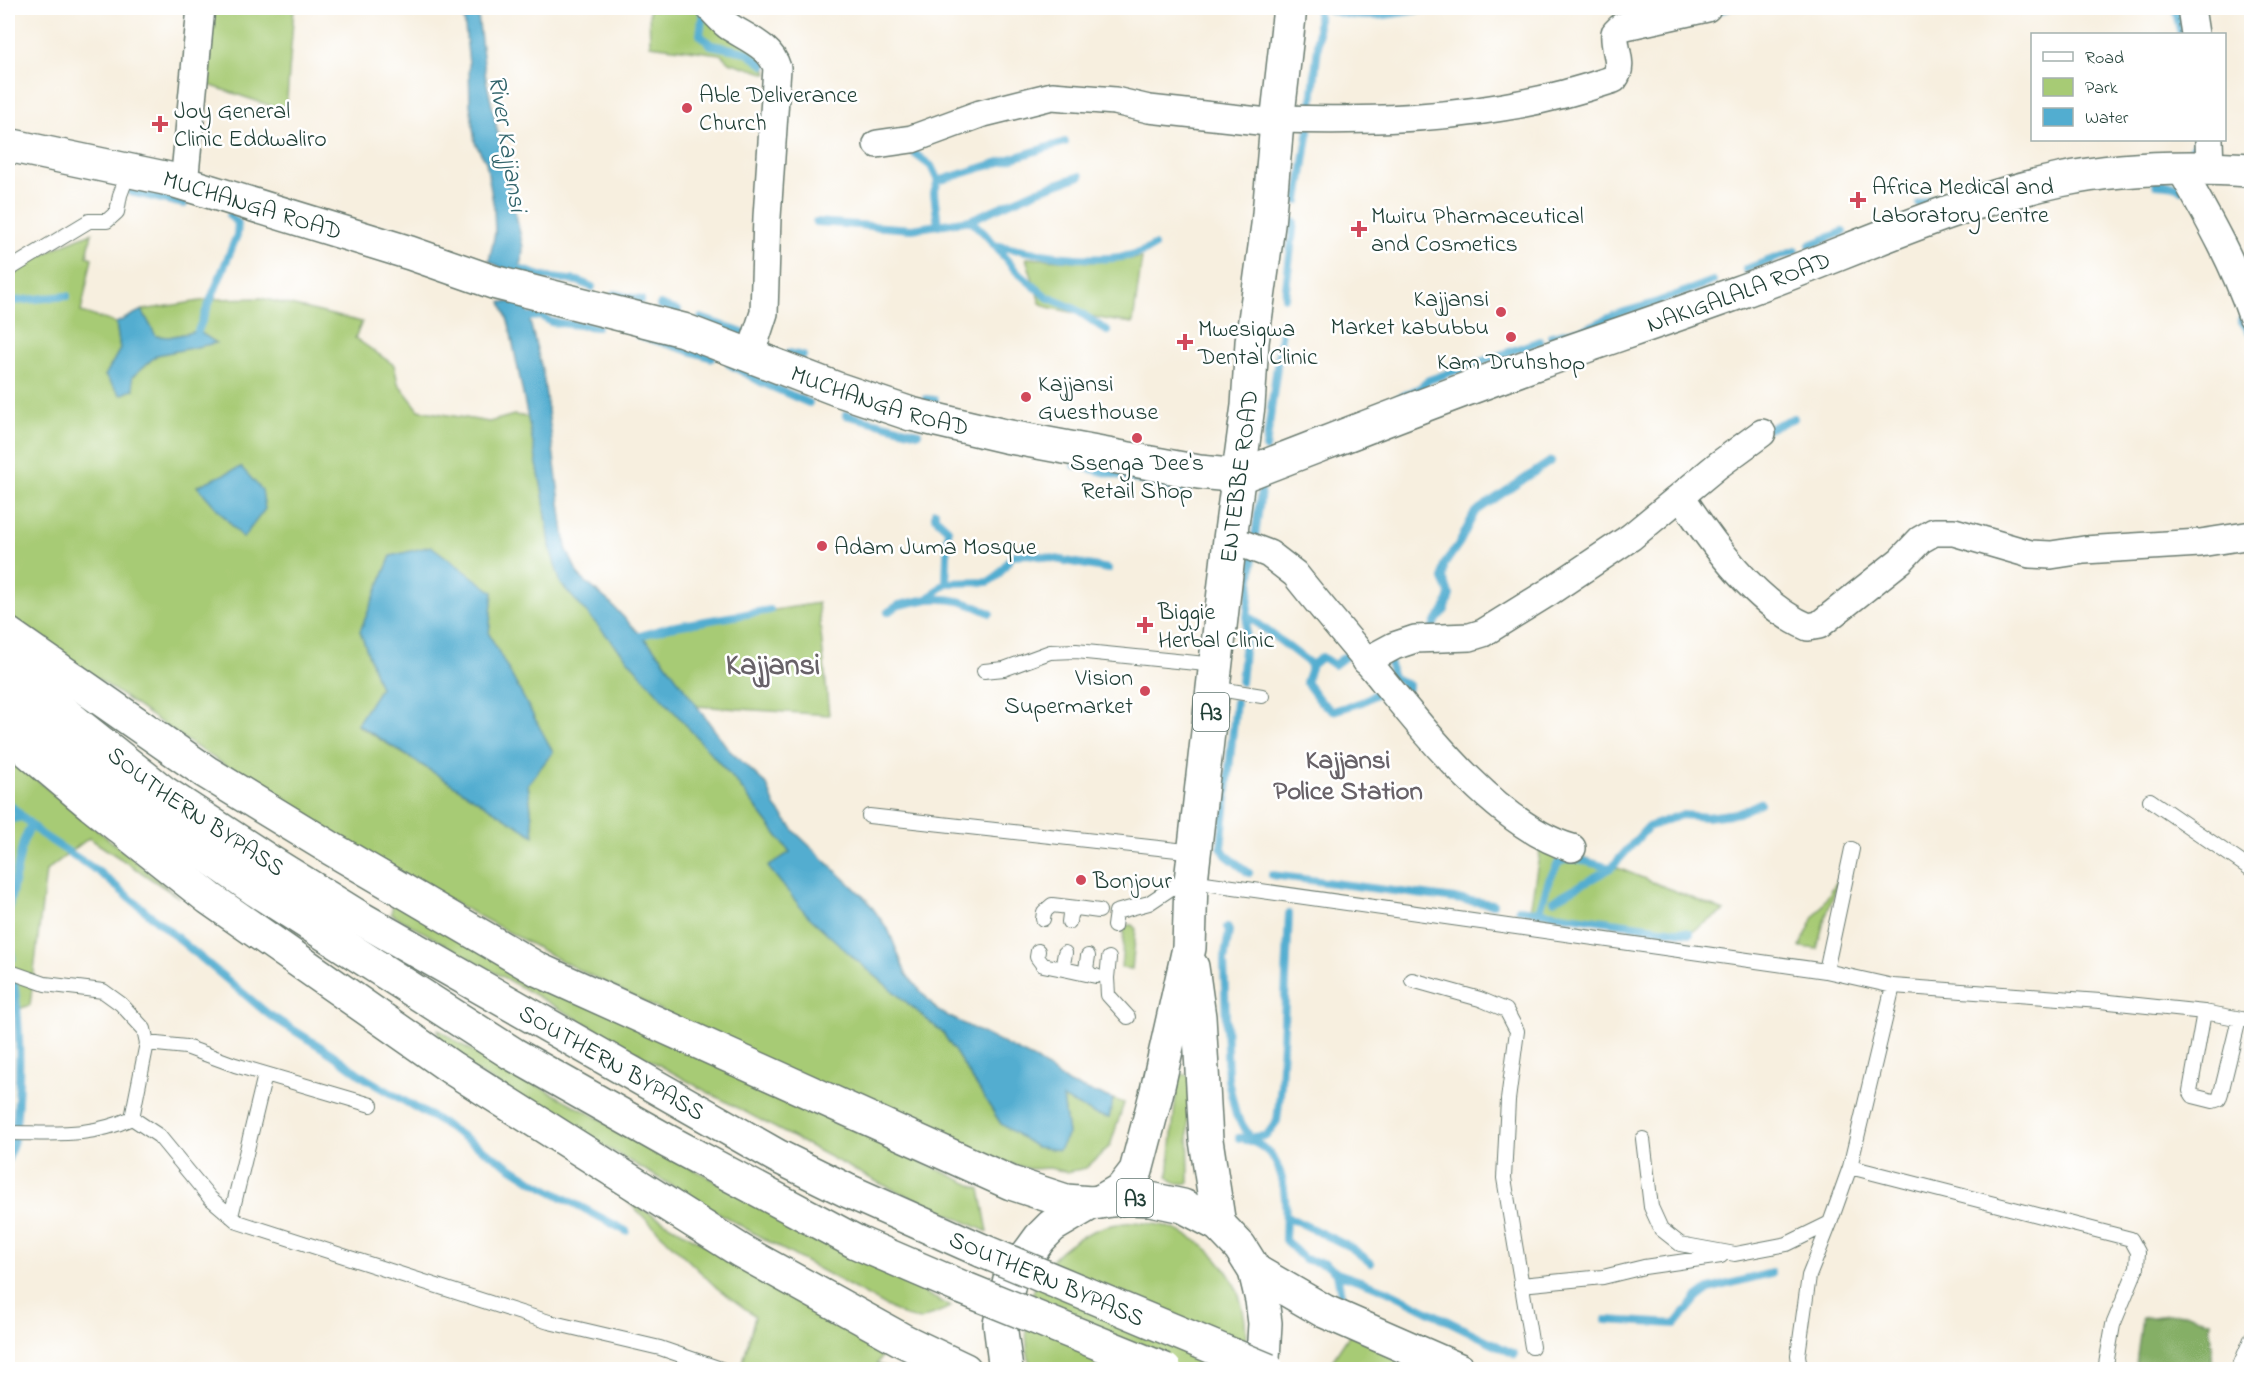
<svg xmlns="http://www.w3.org/2000/svg" width="2259" height="1377" font-family="'Indie Flower',sans-serif">
<rect width="100%" height="100%" fill="#fff"/>
<filter id="ink" filterUnits="userSpaceOnUse"><feTurbulence type="fractalNoise" baseFrequency=".0167" numOctaves="2"/><feDisplacementMap in="SourceGraphic" scale="12" xChannelSelector="R" yChannelSelector="G"/><feConvolveMatrix kernelMatrix="1 2 1 2 8 2 1 2 1" color-interpolation-filters="sRGB"/></filter>
<filter id="wash" filterUnits="userSpaceOnUse"><feTurbulence type="fractalNoise" baseFrequency=".008" numOctaves="4" result="noise"/><feDisplacementMap in="SourceGraphic" scale="24" xChannelSelector="R" yChannelSelector="G"/><feGaussianBlur stdDeviation="1.35" result="paint"/><feColorMatrix in="noise" values="0 0 0 0 0 0 0 0 0 0 0 0 0 0 0 0 0 1.4 0 .05"/><feComposite in="paint" operator="in"/></filter>
<g filter="url(#wash)">
<rect width="100%" height="100%" fill="#f7efdf"/>
<!-- green -->
<path fill="#a7cb75" stroke="#638454" stroke-width="1.5" fill-rule="evenodd" d="M 207,8 L 294,8 L 286,111 L 200,82 Z
M 649,8 L 705,8 L 761,51 L 767,74 L 729,62 L 720,54 L 650,45 Z
M 92,233 L 87,256 L 92,258 L 81,312 L 116,323 L 120,349 L 105,376 L 132,377 L 157,355 L 215,342 L 198,331 L 169,337 L 156,336 L 142,310 L 213,299 L 261,298 L 362,322 L 355,338 L 394,365 L 398,383 L 419,410 L 489,422 L 514,415 L 528,417 L 543,494 L 551,551 L 665,700 L 738,784 L 790,852 L 769,867 L 854,958 L 943,1033 L 1001,1124 L 1068,1134 L 1063,1098 L 1094,1114 L 1109,1118 L 1113,1099 L 1124,1103 L 1110,1146 L 1086,1168 L 1067,1172 L 1049,1168 L 1030,1169 L 984,1157 L 781,1070 L 571,966 L 372,858 L 193,745 L 8,616 L 8,279 C 33,258 62,244 92,233 ZM 241,468 L 217,508 L 197,486 ZM 391,556 L 493,592 L 489,634 L 552,752 L 528,784 L 534,835 L 357,725 L 380,688 L 361,631 Z
M 1026,258 L 1092,262 L 1142,258 L 1133,323 L 1109,320 L 1047,307 L 1040,303 Z
M 818,603 L 829,715 L 696,706 L 660,655 L 641,636 L 670,627 Z
M 8,756 L 180,898 L 89,838 L 46,871 L 30,1005 L 8,1013 Z
M 1541,844 L 1618,868 L 1724,911 L 1690,933 L 1530,910 Z
M 1841,875 L 1824,921 L 1817,949 L 1800,947 L 1813,919 Z
M 393,902 L 806,1107 L 980,1189 L 988,1232 L 879,1183 L 700,1088 L 391,914 Z
M 1128,925 L 1132,925 L 1136,929 L 1132,969 L 1121,968 L 1124,929 Z
M 438,1029 L 462,1045 L 951,1307 L 920,1320 L 906,1317 L 762,1238 L 435,1048 L 439,1040 Z
M 1178,1073 L 1191,1076 L 1188,1107 L 1189,1183 C 1180,1184 1174,1184 1168,1177 Z
M 626,1200 L 887,1348 L 877,1364 L 891,1369 L 764,1370 L 743,1362 L 755,1316 L 717,1288 Z
M 1133,1222 C 1143,1223 1155,1223 1165,1226 C 1216,1242 1246,1285 1246,1338 C 1246,1348 1242,1359 1239,1369 L 1031,1370 C 1016,1306 1037,1251 1101,1228 C 1111,1224 1123,1223 1133,1222 Z
M 1350,1334 L 1432,1370 L 1326,1370 Z"/>
<!-- forest -->
<path fill="#85af66" stroke="#52764d" stroke-width="1.5" d="M 2188,1313 L 2210,1322 L 2213,1369 L 2137,1369 L 2136,1364 L 2142,1318 Z"/>
<!-- water -->
<path fill="#52add0" stroke="#387582" stroke-width="1.5" d="M 463,8 L 477,8 L 486,79 L 523,247 L 522,261 L 518,270 L 507,271 L 489,261 L 495,233 L 494,208 L 486,162 L 475,143 L 470,104 L 469,64 Z
M 501,302 L 525,302 L 543,373 L 566,548 L 579,576 L 607,600 L 660,655 L 729,750 L 767,785 L 775,806 L 796,833 L 867,900 L 889,931 L 906,974 L 938,1011 L 1036,1060 L 1069,1084 L 1113,1099 L 1109,1118 L 1094,1114 L 1063,1098 L 1068,1134 L 1059,1150 L 1036,1147 L 1001,1124 L 943,1033 L 854,958 L 807,915 L 768,867 L 790,852 L 738,784 L 561,584 L 551,551 L 543,494 L 509,324 Z
M 142,310 L 156,336 L 169,337 L 198,331 L 216,343 L 157,355 L 132,377 L 134,389 L 121,395 L 105,376 L 120,349 L 116,323 Z
M 241,467 L 262,490 L 265,509 L 243,538 L 197,486 Z
M 431,546 L 493,592 L 489,634 L 553,752 L 528,784 L 534,836 L 357,724 L 380,688 L 360,631 L 391,556 Z"/>
<g fill="none" stroke-linecap="round" stroke-linejoin="round">
<!-- stream -->
<path stroke="#52add0" stroke-width="8" d="M 1325,8 C 1365,24 1393,12 1434,8
M 2175,8 L 2181,34
M 703,11 L 700,35 L 711,45 L 746,52 L 764,65
M 1712,12 L 1728,8
M 1311,111 L 1318,46 L 1318,8
M 913,144 L 915,154 L 931,166 L 938,181
M 2184,156 L 2189,156 L 2197,140
M 2156,184 L 2178,186 L 2181,190
M 1965,189 L 1987,183
M 131,192 L 184,204
M 1298,201 L 1309,130
M 1919,204 L 1951,193
M 968,221 L 1039,190 L 1080,176
M 816,222 L 912,229 L 970,220 L 985,234 L 1016,271 L 1047,297 L 1075,309 L 1107,331
M 938,224 L 934,193 L 938,181 L 1065,142
M 994,245 C 1037,254 1116,270 1154,246
M 1810,245 L 1843,232
M 510,266 L 544,277 L 578,281 L 592,287
M 1746,269 L 1795,251
M 614,294 L 641,300
M 1285,297 L 1294,222
M 8,300 L 14,301 L 67,296
M 660,305 L 678,311
M 520,318 L 541,316 L 551,322 L 597,327
M 701,318 L 751,336
M 2241,320 L 2249,331 L 2252,331
M 198,331 L 237,235 L 238,223 L 230,216
M 638,335 L 712,358
M 1551,336 L 1585,329 L 1617,314 L 1655,303 L 1713,281
M 789,353 L 803,356
M 729,364 L 761,382 L 809,403
M 926,399 L 935,400
M 1397,399 L 1421,387 L 1429,380 L 1540,341
M 846,415 L 918,433
M 1765,430 L 1794,418
M 1266,448 L 1283,322
M 1074,465 L 1168,487 L 1182,494
M 935,512 L 935,517 L 948,529 L 946,583
M 1255,537 L 1263,476
M 929,599 C 953,597 969,603 990,613
M 888,612 L 899,605 L 928,599 L 946,583 L 988,582 L 997,576 L 1013,555 L 1029,554 L 1108,569
M 1248,616 L 1312,665
M 1430,634 L 1435,622 L 1445,610 L 1450,595 L 1443,579 L 1444,565 L 1460,542 L 1475,512 L 1551,461
M 633,638 L 670,627 L 770,610
M 1350,653 L 1334,665 L 1322,657 L 1312,665 L 1306,682 L 1321,702 L 1333,711 L 1362,702 L 1379,692
M 1392,656 L 1389,657 L 1392,677 L 1409,685 L 1407,690 L 1401,690
M 1241,682 L 1253,557
M 1236,702 L 1221,847 L 1226,855 L 1249,873
M 8,803 L 41,834 L 99,872 L 268,1014 L 332,1054 L 365,1078 L 437,1120 L 534,1182 L 626,1231
M 8,820 L 22,817
M 1272,875 L 1493,904
M 1554,900 L 1611,868 L 1648,827 L 1681,815 L 1707,817 L 1739,813 L 1760,803
M 1519,909 L 1690,933
M 8,911 L 23,842 L 31,825
M 1539,912 L 1549,880 L 1559,862 L 1572,858 L 1611,868
M 1227,927 L 1229,931 L 1224,961 L 1228,1080 L 1236,1115 L 1250,1137
M 8,942 L 12,958
M 14,982 C 21,1031 21,1075 16,1124
M 1239,1138 L 1266,1136 L 1277,1121 L 1281,1085 L 1289,914
M 1246,1140 C 1289,1149 1287,1205 1285,1240 L 1304,1259 L 1326,1264 L 1337,1273 L 1341,1294
M 8,1159 L 14,1140
M 1286,1216 L 1352,1248 L 1371,1263
M 1337,1273 L 1386,1290 L 1514,1354
M 1606,1320 L 1676,1324 L 1697,1298 L 1709,1289 L 1771,1273"/>
</g>
</g>
<g filter="url(#ink)">
<g fill="none" stroke-linecap="round" stroke-linejoin="round">
<!-- service casing -->
<g stroke="#6b7b70" stroke-width="16">
<path id="service" d="M 8,270 L 89,221 L 107,221 L 117,212 L 120,195 L 129,171
M 984,671 L 1004,669 L 1050,652 L 1076,651 L 1216,665
M 1213,688 L 1262,696
M 2150,800 L 2252,870
M 869,816 L 1195,852
M 1191,881 L 1826,971 L 1893,986 L 2100,1001 L 2204,1012 L 2252,1021
M 1043,919 L 1044,912 L 1052,905 L 1077,908
M 1069,922 L 1070,914 L 1077,908 L 1099,911
M 1114,926 L 1116,912 L 1149,903 L 1188,877
M 1038,951 L 1037,957 L 1043,965 L 1068,970
M 1065,953 L 1063,964 L 1068,970 L 1091,975
M 1088,956 L 1086,969 L 1091,975 L 1096,976
M 1109,958 L 1107,978 L 1108,995 L 1128,1017
M 8,971 L 45,984 L 103,991 L 121,1004 L 144,1029 L 147,1043 L 132,1118 C 89,1138 54,1133 8,1133
M 1826,971 L 1852,849
M 1412,980 L 1480,999 L 1506,1010 L 1517,1031 L 1508,1100 L 1504,1178 L 1532,1347
M 2204,1012 L 2190,1091 L 2193,1096 L 2213,1101 L 2219,1099 L 2221,1093 L 2239,1019
M 147,1043 L 186,1047 L 235,1065 L 371,1105
M 132,1118 L 159,1136 L 210,1198 L 238,1222 L 549,1322 L 660,1348 L 724,1370
M 1643,1139 L 1651,1207 L 1661,1229 L 1680,1244 L 1735,1254 L 1787,1244 L 1830,1223 L 1850,1167 L 1893,986
M 1850,1167 L 2131,1239 L 2138,1252 L 2137,1267 L 2113,1325 L 2105,1370
M 231,1216 L 265,1075
M 1521,1285 L 1603,1277 L 1644,1267 L 1721,1256
M 1800,1370 L 1798,1355 L 1809,1276 L 1830,1223
M 2238,1370 L 2252,1337"/>
</g>
<!-- minor casing -->
<g stroke="#6b7b70" stroke-width="30">
<path id="minor" d="M 710,8 C 715,13 721,20 727,25 C 744,37 771,46 777,68 L 767,217 L 764,313 L 750,356
M 2191,8 L 2195,34
M 1277,119 C 1352,121 1428,120 1503,107 C 1541,101 1578,91 1614,79 C 1625,65 1613,49 1615,33 L 1621,27 L 1707,8
M 2209,140 L 2210,168
M 877,144 L 912,139 L 980,114 L 1052,96 L 1115,101 L 1149,109 L 1277,123
M 2180,168 C 2207,216 2234,263 2252,316
M 184,184 L 201,8
M 1681,496 C 1710,541 1757,605 1808,627 L 1819,625 L 1901,560 L 1920,540 L 1934,532 L 1954,532 L 2030,554 L 2051,555 L 2084,550 L 2200,543 L 2252,535
M 1230,539 L 1269,554 L 1295,574 C 1322,608 1349,640 1377,673 C 1424,731 1499,827 1572,848
M 1366,661 L 1394,646 L 1415,639 L 1470,637 L 1483,633 L 1549,592 L 1631,537 L 1717,466 L 1762,433"/>
</g>
<!-- tertiary casing -->
<g stroke="#6b7b70" stroke-width="36">
<g id="tertiary">
<path id="s1" d="M 8,145 L 169,179 L 410,253 L 493,282 L 683,330 L 837,389 L 911,414 L 1005,436 L 1199,472 L 1240,476 C 1339,438 1439,398 1540,362 C 1605,339 1671,317 1737,293 C 1844,255 1948,204 2060,180 C 2122,167 2188,166 2252,170"/>
</g>
</g>
<!-- primary casing -->
<g stroke="#6b7b70" stroke-width="36">
<g id="primary">
<path d="M 1192,967 L 1199,1017 L 1206,1140 L 1219,1225"/>
<path id="s2" d="M 1100,1202 L 1122,1189 L 1136,1171 L 1156,1095 L 1189,948 L 1191,881 L 1230,539 L 1248,406 L 1252,342 L 1268,225 L 1277,123 L 1290,8"/>
<path d="M 1006,1370 L 1000,1324 L 1010,1279 L 1040,1238 L 1052,1226 L 1091,1203 L 1127,1198 L 1150,1199 L 1183,1206 L 1219,1225 L 1240,1247 L 1255,1271 L 1262,1300 L 1265,1323 L 1263,1359 L 1260,1370"/>
</g>
</g>
<!-- motorway casing -->
<g stroke="#6b7b70" stroke-width="36">
<g id="motorway">
<path d="M 8,634 L 206,772 L 332,849 L 539,970 L 1011,1183 L 1066,1201 L 1091,1203"/>
<path id="s3" d="M 8,666 L 81,727 L 163,792 L 270,862 L 360,918 L 777,1156 L 846,1190 L 983,1251"/>
<path d="M 8,704 L 130,801 L 255,889 L 513,1054 L 667,1141 L 856,1242 L 963,1288"/>
<path d="M 8,734 L 92,805 L 209,898 L 452,1068 L 741,1251 L 904,1341 L 965,1370"/>
<path d="M 1255,1271 L 1324,1311 L 1459,1370"/>
</g>
</g>
<!-- service -->
<use href="#service" stroke="#fff" stroke-width="14"/>
<!-- minor -->
<use href="#minor" stroke="#fff" stroke-width="27"/>
<!-- tertiary -->
<use href="#tertiary" stroke="#fff" stroke-width="33"/>
<!-- primary -->
<use href="#primary" stroke="#fff" stroke-width="33"/>
<!-- motorway -->
<use href="#motorway" stroke="#fff" stroke-width="33"/>
<!-- motorway-bridge casing -->
<g stroke="#6b7b70" stroke-width="36" stroke-linecap="butt">
<path id="motorway-bridge" d="M 983,1251 L 1268,1370
M 963,1288 L 1165,1370"/>
</g>
<!-- motorway-bridge -->
<use href="#motorway-bridge" stroke="#fff" stroke-width="33"/>
</g>
</g>
<!-- markers -->
<g fill="#d1495b" stroke="#fff" stroke-width="2">
<circle cx="687" cy="108" r="6"/>
<path d="M157 115h6v6h6v6h-6v6h-6v-6h-6v-6h6z"/>
<path d="M1855 191h6v6h6v6h-6v6h-6v-6h-6v-6h6z"/>
<path d="M1356 220h6v6h6v6h-6v6h-6v-6h-6v-6h6z"/>
<circle cx="1501" cy="312" r="6"/>
<circle cx="1511" cy="337" r="6"/>
<path d="M1182 333h6v6h6v6h-6v6h-6v-6h-6v-6h6z"/>
<circle cx="1026" cy="397" r="6"/>
<circle cx="1137" cy="438" r="6"/>
<circle cx="822" cy="546" r="6"/>
<path d="M1142 616h6v6h6v6h-6v6h-6v-6h-6v-6h6z"/>
<circle cx="1145" cy="691" r="6"/>
<circle cx="1081" cy="880" r="6"/>
</g>
<g text-anchor="middle" stroke-width="5" stroke-linejoin="round" paint-order="stroke">
<!-- shield labels -->
<g fill="#fff" stroke="#627771" stroke-width="1.5">
<rect x="1193" y="693" width="36" height="38" rx="4.5"/>
<rect x="1117" y="1179" width="36" height="38" rx="4.5"/>
</g>
<g font-size="22" font-weight="bold" fill="#1f3d34">
<text x="1211" y="720">A3</text>
<text x="1135" y="1206">A3</text>
</g>
<!-- poi labels -->
<g font-size="24" fill="#1f3d34" stroke="#fff" text-anchor="start">
<text x="699" y="102">Able Deliverance<tspan x="699" dy="28">Church</tspan></text>
<text x="174" y="118">Joy General<tspan x="174" dy="28">Clinic Eddwaliro</tspan></text>
<text x="1872" y="194">Africa Medical and<tspan x="1872" dy="28">Laboratory Centre</tspan></text>
<text x="1371" y="223">Mwiru Pharmaceutical<tspan x="1371" dy="28">and Cosmetics</tspan></text>
<text x="1489" y="306" text-anchor="end">Kajjansi<tspan x="1489" dy="28">Market kabubbu</tspan></text>
<text x="1198" y="336">Mwesigwa<tspan x="1198" dy="28">Dental Clinic</tspan></text>
<text x="1511" y="369" text-anchor="middle">Kam Druhshop</text>
<text x="1038" y="391">Kajjansi<tspan x="1038" dy="28">Guesthouse</tspan></text>
<text x="1137" y="470" text-anchor="middle">Ssenga Dee's<tspan x="1137" dy="28">Retail Shop</tspan></text>
<text x="834" y="554">Adam Juma Mosque</text>
<text x="1158" y="619">Biggie<tspan x="1158" dy="28">Herbal Clinic</tspan></text>
<text x="1133" y="685" text-anchor="end">Vision<tspan x="1133" dy="28">Supermarket</tspan></text>
<text x="1093" y="888">Bonjour</text>
</g>
<!-- street labels -->
<g font-size="24" fill="#1f3d34" stroke="#fff">
<text dy="8" stroke="none"><textPath href="#s1" startOffset="252">MUCHANGA ROAD</textPath></text>
<text dy="8" stroke="none"><textPath href="#s1" startOffset="1810">NAKIGALALA ROAD</textPath></text>
<text dy="8" stroke="none"><textPath href="#s1" startOffset="910">MUCHANGA ROAD</textPath></text>
<text dy="8" stroke="none"><textPath href="#s2" startOffset="752">ENTEBBE ROAD</textPath></text>
<text dy="8" stroke="none"><textPath href="#s3" startOffset="238">SOUTHERN BYPASS</textPath></text>
<text dy="8" stroke="none"><textPath href="#s3" startOffset="724">SOUTHERN BYPASS</textPath></text>
<text transform="translate(1047 1278) rotate(23)" y="8">SOUTHERN BYPASS</text>
</g>
<!-- water labels -->
<g font-size="26" font-style="italic" fill="#31646b" stroke="#fff">
<text transform="translate(509 143) rotate(81)" y="9">River Kajjansi</text>
</g>
<!-- quarter labels -->
<g font-size="27" font-weight="bold" fill="#686268" stroke="#fff">
<text x="1348" y="768">Kajjansi<tspan x="1348" dy="31">Police Station</tspan></text>
</g>
<!-- district labels -->
<g font-size="30" font-weight="bold" fill="#686268" stroke="#fff">
<text x="773" y="674">Kajjansi</text>
</g>
</g>
<!-- margin -->
<rect width="2259" height="1377" fill="none" stroke="#fff" stroke-width="30"/>
<!-- legend -->
<rect x="2031" y="33" width="195" height="108" fill="#ffffff" stroke="#a5b1ae" stroke-width="1.5"/>
<rect x="2043" y="52" width="30" height="9" fill="#ffffff" stroke="#a5b1ae" stroke-width="1.5"/>
<text x="2085" y="63" font-size="18" fill="#1f3d34">Road</text>
<rect x="2043" y="78" width="30" height="18" fill="#a7cb75" stroke="#a5b1ae" stroke-width="1.5"/>
<text x="2085" y="93" font-size="18" fill="#1f3d34">Park</text>
<rect x="2043" y="108" width="30" height="18" fill="#52add0" stroke="#a5b1ae" stroke-width="1.5"/>
<text x="2085" y="123" font-size="18" fill="#1f3d34">Water</text>
</svg>
